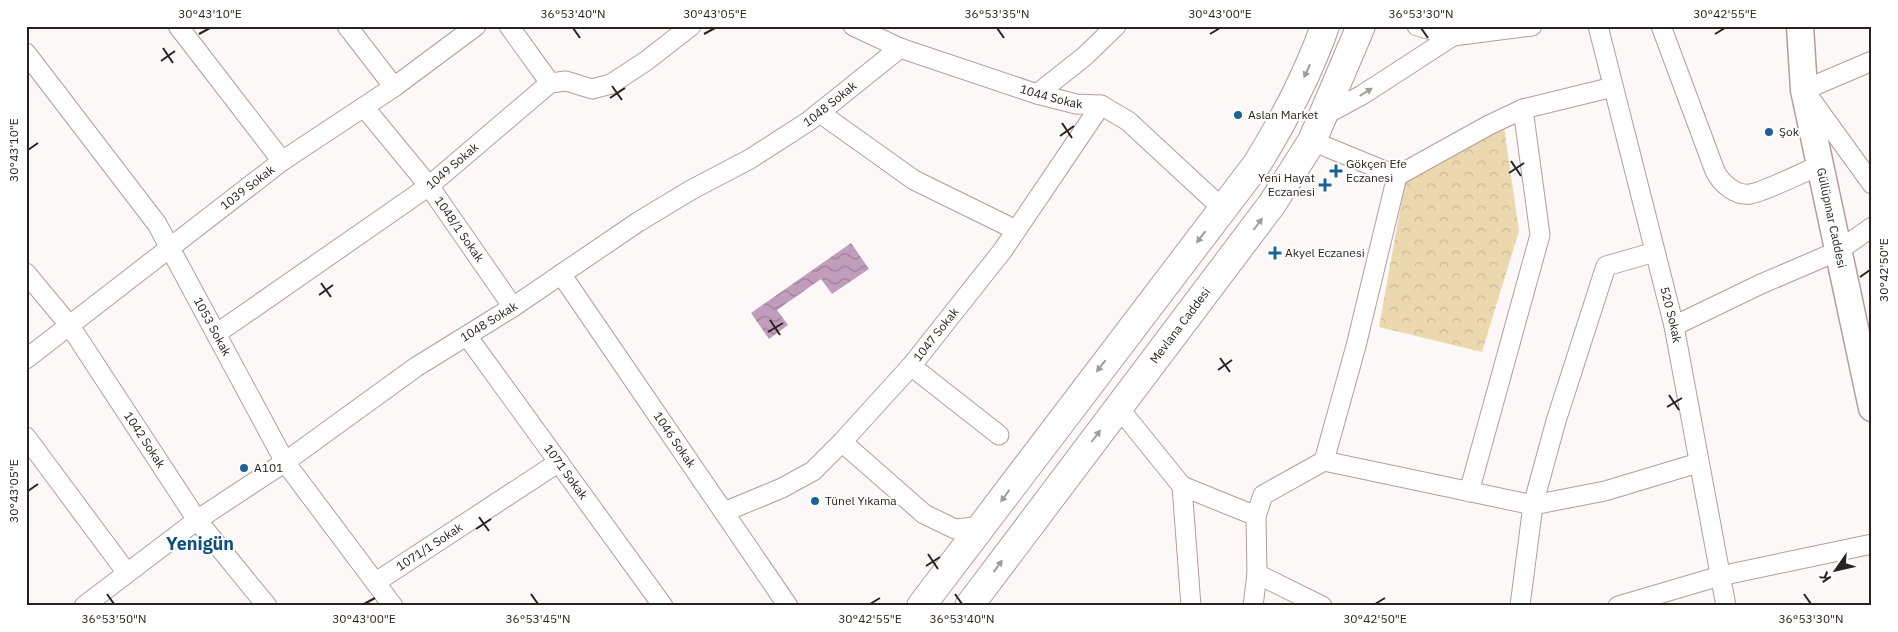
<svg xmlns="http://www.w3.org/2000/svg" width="1898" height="632" font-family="'IBM Plex Sans',sans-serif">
<defs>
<pattern id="park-crowns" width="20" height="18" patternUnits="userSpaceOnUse" patternTransform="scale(1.25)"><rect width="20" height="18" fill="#ecd8af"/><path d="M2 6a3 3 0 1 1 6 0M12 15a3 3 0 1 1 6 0" fill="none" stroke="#cbb996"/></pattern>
<pattern id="water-waves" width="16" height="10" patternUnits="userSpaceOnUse" patternTransform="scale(1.25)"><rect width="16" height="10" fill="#c09dbb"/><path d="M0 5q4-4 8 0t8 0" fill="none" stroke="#9c8098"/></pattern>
</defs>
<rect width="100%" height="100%" fill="#fdf8f8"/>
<!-- park -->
<path fill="url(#park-crowns)" d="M 1504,127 L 1519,231 L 1482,352 L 1379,327 L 1406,176 Z"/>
<!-- water -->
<path fill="url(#water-waves)" d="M 851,243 L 869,269 L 832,294 L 821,279 L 777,310 L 788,325 L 769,339 L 751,313 Z"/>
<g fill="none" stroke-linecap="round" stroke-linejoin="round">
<!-- street casing -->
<g stroke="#b39e9a" stroke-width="21">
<g id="street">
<path d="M 178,26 L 282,161"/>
<path d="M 347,26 L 394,87"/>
<path d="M 509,26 L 550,83"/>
<path id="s1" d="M 853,26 L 900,48 L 1037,94 L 1076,104 L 1101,105 L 1128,121 L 1223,209"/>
<path d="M 1417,26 L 1453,36 L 1532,26"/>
<path id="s2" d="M 1598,26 L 1674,326 L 1726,606"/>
<path d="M 1661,26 L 1715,171 C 1721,183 1735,196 1750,194 C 1764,192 1804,172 1820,165"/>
<path id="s3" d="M 26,53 L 157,224 L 285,462 L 393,606"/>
<path d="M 1872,61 L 1804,90 L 1872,184"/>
<path d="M 1037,94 L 1085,56 L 1116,26"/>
<path id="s4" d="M 364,107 L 429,186 L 513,307"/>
<path d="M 820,113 L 914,180 L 1016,230"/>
<path d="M 1323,116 L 1362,95 L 1453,36"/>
<path d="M 1397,176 L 1489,125 L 1523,109 L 1613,87"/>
<path id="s5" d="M 26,273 L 70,326 L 197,520 L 267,606"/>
<path id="s6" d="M 561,274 L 788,606"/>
<path d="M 1674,326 L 1761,284 L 1838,251 L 1872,227"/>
<path id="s7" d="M 216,334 L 429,186 L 550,83 L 566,81 L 592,89 L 611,84 L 646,61 L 691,26"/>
<path id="s8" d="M 467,336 L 663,606"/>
<path id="s9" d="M 26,359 L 282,161 L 394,87 L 476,26"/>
<path d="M 911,366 L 999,435"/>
<path d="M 1118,407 L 1182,486 L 1256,516"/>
<path d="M 26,437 L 127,573"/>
<path d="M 842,442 L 924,514 L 955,529 L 983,526"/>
<path d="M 1324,461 L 1533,505 L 1605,491 L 1698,463"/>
<path d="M 1182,486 L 1191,606"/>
<path d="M 1469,492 L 1540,235 L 1523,109"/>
<path id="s10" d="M 724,512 L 782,488 L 813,471 L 842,442 L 912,365 L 1003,250 L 1101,105"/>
<path d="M 1257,574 L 1322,606"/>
<path id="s11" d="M 376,582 L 559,462"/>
<path id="s12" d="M 84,606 L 197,520 L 285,462 L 416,367 L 513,307 L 638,222 L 691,190 L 750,159 L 809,121 L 900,48"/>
<path d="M 1253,606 L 1257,574 L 1256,516 L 1263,495 L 1324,461 L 1356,346 L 1397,176 L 1312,141"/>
<path d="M 1520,606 L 1533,505 L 1556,421 L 1606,266 L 1655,252"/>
<path d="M 1618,606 L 1720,576 L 1872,544"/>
</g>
</g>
<!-- secondary casing -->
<g stroke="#b39e9a" stroke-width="29">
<g id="secondary">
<path id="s13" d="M 1800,26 L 1804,90 L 1872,408"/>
</g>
</g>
<!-- primary casing -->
<g stroke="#b39e9a" stroke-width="30">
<g id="primary">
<path d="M 921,606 L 1257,164 C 1284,120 1308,75 1325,26"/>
<path id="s14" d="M 969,606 L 1272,204 L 1312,141 L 1361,26"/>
</g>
</g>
<!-- street -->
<use href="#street" stroke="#fff" stroke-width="19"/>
<!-- secondary -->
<use href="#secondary" stroke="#fff" stroke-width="26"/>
<!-- primary -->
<use href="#primary" stroke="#fff" stroke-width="28"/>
</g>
<!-- one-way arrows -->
<defs><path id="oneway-solid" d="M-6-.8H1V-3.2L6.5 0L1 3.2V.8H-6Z" transform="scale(1.25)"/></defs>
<g fill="#9f9c9b">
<use href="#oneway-solid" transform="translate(1307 71) rotate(115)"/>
<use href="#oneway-solid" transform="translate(1366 92) rotate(-32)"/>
<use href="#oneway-solid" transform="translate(1258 224) rotate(-53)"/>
<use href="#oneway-solid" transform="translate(1201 237) rotate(128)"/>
<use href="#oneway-solid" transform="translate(1101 366) rotate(128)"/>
<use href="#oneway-solid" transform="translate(1096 436) rotate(-53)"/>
<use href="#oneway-solid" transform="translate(1005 496) rotate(126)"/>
<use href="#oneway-solid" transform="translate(998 566) rotate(-54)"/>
</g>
<!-- ticks -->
<path fill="none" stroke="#2a2221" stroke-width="2" d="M 573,28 L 580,38M 997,28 L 1004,38M 1421,28 L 1428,38M 199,34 L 210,28M 704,34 L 715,28M 1210,34 L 1220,28M 1715,34 L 1725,28M 163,48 L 173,63M 161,61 L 175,51M 612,86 L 622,100M 610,98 L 625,88M 1062,123 L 1072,138M 1060,136 L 1074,126M 28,150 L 38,143M 1511,161 L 1521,176M 1509,173 L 1524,163M 1860,277 L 1870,270M 321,283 L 331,297M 319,295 L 333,285M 770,320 L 780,335M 768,332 L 783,323M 1220,358 L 1230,372M 1218,370 L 1232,360M 1669,395 L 1679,410M 1667,407 L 1682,398M 28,491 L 38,484M 479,517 L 489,531M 476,529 L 491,519M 928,554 L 938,569M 926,566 L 940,557M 107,594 L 114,604M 531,594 L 538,604M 955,594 L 962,604M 1804,594 L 1811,604M 364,604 L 375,598M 870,604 L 880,598M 1375,604 L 1385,598"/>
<!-- markers -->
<g fill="#1c6296" stroke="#fff" stroke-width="2">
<circle cx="1238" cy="115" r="5"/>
<circle cx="1769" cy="132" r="5"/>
<path d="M1333.5 163.5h5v5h5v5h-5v5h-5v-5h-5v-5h5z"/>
<path d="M1322.5 177.5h5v5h5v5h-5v5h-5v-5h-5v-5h5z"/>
<path d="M1272.5 245.5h5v5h5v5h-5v5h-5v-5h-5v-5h5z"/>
<circle cx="244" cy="468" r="5"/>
<circle cx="815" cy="501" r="5"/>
</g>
<g text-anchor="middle" stroke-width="4" stroke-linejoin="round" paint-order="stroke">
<!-- street labels -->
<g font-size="12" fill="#2a2221" stroke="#fff">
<text dy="4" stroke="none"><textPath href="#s1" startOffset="211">1044 Sokak</textPath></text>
<text dy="4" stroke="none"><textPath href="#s12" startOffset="900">1048 Sokak</textPath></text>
<text dy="4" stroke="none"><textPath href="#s7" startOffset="290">1049 Sokak</textPath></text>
<text dy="4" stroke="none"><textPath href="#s9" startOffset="280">1039 Sokak</textPath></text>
<text dy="4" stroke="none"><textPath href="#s13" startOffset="195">Güllüpınar Caddesi</textPath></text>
<text dy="4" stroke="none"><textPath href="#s4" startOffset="155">1048/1 Sokak</textPath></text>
<text dy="4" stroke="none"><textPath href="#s2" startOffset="298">520 Sokak</textPath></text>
<text dy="4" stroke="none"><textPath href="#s12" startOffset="495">1048 Sokak</textPath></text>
<text dy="4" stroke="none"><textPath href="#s14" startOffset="351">Mevlana Caddesi</textPath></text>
<text dy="4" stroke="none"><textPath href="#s3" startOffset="332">1053 Sokak</textPath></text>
<text dy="4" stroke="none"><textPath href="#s10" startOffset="282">1047 Sokak</textPath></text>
<text dy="4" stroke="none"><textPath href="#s5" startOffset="205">1042 Sokak</textPath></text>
<text dy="4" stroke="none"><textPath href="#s6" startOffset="201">1046 Sokak</textPath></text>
<text dy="4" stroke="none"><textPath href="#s8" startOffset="168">1071 Sokak</textPath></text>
<text dy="4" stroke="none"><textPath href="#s11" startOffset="64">1071/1 Sokak</textPath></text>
</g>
<!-- poi labels -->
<g font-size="12" fill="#2a2221" stroke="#fff" text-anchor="start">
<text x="1248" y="119">Aslan Market</text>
<text x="1779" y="136">Şok</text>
<text x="1346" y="168">Gökçen Efe<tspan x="1346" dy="14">Eczanesi</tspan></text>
<text x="1315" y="182" text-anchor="end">Yeni Hayat<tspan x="1315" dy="14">Eczanesi</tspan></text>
<text x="1285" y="257">Akyel Eczanesi</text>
<text x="254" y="472">A101</text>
<text x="825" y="505">Tünel Yıkama</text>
</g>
<!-- district labels -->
<g font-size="18" font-weight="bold" fill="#0c4f7e" stroke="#fff">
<text x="200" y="550">Yenigün</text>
</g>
</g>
<!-- border -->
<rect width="1898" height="632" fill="none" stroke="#ffffff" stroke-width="55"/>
<!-- north arrow -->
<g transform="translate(1836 570) rotate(236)" stroke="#ffffff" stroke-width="4" paint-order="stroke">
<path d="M0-4L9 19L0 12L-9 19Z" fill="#2a2221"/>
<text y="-8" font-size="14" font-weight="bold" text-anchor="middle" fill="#2a2221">K</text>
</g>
<rect x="28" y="28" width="1842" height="576" fill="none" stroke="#2a2221" stroke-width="2"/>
<g font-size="12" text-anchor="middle" fill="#2a2221">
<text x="210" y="18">30°43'10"E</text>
<text x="573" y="18">36°53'40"N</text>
<text x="715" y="18">30°43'05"E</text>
<text x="997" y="18">36°53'35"N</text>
<text x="1220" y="18">30°43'00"E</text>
<text x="1421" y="18">36°53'30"N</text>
<text x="1725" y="18">30°42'55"E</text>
<text transform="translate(14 150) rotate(-90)" y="4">30°43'10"E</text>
<text transform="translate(1884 270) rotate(-90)" y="4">30°42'50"E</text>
<text transform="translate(14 491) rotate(-90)" y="4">30°43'05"E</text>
<text x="114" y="623">36°53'50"N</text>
<text x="364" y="623">30°43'00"E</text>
<text x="538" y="623">36°53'45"N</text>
<text x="870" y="623">30°42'55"E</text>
<text x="962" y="623">36°53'40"N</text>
<text x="1375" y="623">30°42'50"E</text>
<text x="1811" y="623">36°53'30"N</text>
</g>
</svg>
